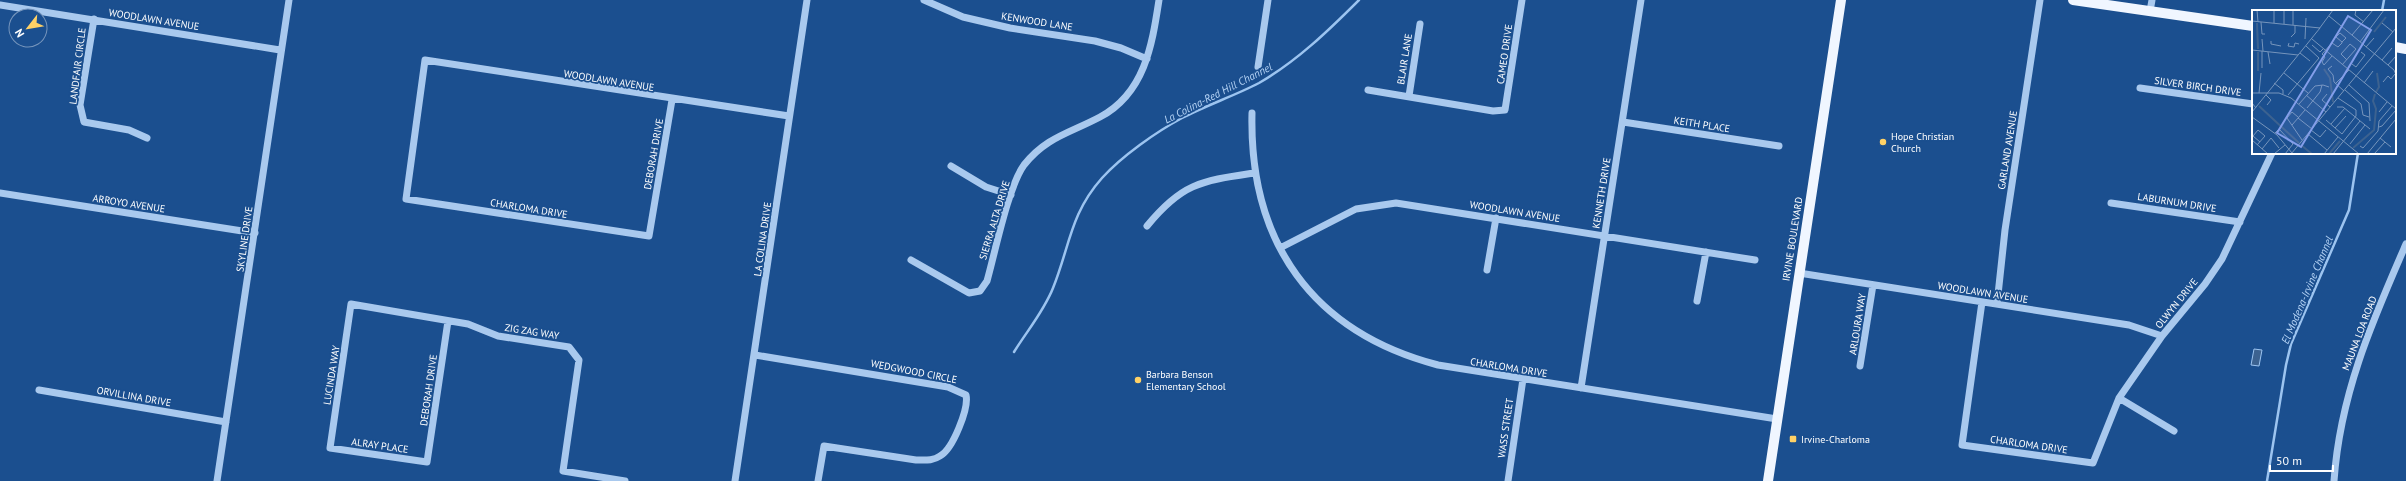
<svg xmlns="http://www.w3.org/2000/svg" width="2406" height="481" font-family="'PT Sans',sans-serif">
<rect width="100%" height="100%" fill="#1b4f8f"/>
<!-- water -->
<path fill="#3c6290" stroke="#9cc4f0" d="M 2254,349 L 2262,350 L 2259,366 L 2251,365 Z"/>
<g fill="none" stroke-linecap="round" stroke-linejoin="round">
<!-- stream -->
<path stroke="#9cc4f0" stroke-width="2.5" d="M 2382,11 L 2384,0
M 1014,352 C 1027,331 1044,311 1053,288 C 1070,246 1070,214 1102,178 C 1122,156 1156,132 1182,118 C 1207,105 1234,96 1259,83 C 1297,61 1328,31 1359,0
M 2267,481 L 2286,365 L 2291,344 L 2349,210 L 2358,153"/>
<!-- minor -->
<path stroke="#a9c9ee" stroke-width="7" d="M 924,0 L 963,17 L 1010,28 L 1095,41 L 1121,48 L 1147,59
M 0,5 L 280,50
M 2150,11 L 2152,0
M 94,19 L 80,105 L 84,122 L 129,130 L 147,138
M 1258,67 L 1268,0
M 2140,88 L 2253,104
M 1368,90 L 1493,111 L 1505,110 L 1522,0
M 1409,96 L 1420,24
M 672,100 L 649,236 L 406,199 L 425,60 L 789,116
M 1252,113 C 1249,242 1312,332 1438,365 L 1777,419
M 1623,122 L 1779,146
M 951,166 L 986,187 L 1011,195
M 0,193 L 255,233
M 2111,203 L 2240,222
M 1147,226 C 1182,183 1201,181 1254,173
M 1280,248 L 1356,209 L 1396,203 L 1755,260
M 911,260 L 969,293 L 980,291 L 987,281 C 995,253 1008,187 1024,165 C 1046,137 1070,133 1100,117 C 1145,93 1152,45 1159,0
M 1487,270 L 1496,218
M 1799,273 L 2129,325 L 2162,336
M 1697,301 L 1706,252
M 1982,302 L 1962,445 L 2093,463 L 2119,398 L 2162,336 L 2205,284 L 2222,259 L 2272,153
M 1997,304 L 2005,230 L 2040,0
M 448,321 L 427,462 L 330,448 L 351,304 L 468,324 L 498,336 L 569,347 L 579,360 L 563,471 L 625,481
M 755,355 L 948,387 L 966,395 C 969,408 953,449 940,456 C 933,461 925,460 916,460 L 824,446 L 818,481
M 1860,366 L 1873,285
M 1581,388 L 1641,0
M 39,390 L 226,422
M 2119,398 L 2174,431
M 217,481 L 289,0
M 735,481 L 807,0
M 1508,481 L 1523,379
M 2334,481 C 2340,394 2372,322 2406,244"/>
<!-- major -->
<path stroke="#f0f6ff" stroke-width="10" d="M 2073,0 L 2253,26
M 2395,47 L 2406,49
M 1768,481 L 1841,0"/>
</g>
<!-- markers -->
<g fill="#ffd166" stroke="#1b4f8f" stroke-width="1.5">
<circle cx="1883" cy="142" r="4"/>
<circle cx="1138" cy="380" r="4"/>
<rect x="1789" y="435" width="8" height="8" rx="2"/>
</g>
<g text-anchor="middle" stroke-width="3.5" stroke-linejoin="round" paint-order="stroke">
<!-- street labels -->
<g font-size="10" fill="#fff" stroke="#1b4f8f">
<text transform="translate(154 19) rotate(9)" y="4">WOODLAWN AVENUE</text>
<text transform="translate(1037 21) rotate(9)" y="4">KENWOOD LANE</text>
<text transform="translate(1504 54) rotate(-82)" y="4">CAMEO DRIVE</text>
<text transform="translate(1404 59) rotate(-81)" y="4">BLAIR LANE</text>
<text transform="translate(77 66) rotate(-83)" y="4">LANDFAIR CIRCLE</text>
<text transform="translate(609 80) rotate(9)" y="4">WOODLAWN AVENUE</text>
<text transform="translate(2198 86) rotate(8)" y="4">SILVER BIRCH DRIVE</text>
<text transform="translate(1702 124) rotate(9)" y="4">KEITH PLACE</text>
<text transform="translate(2007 150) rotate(-81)" y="4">GARLAND AVENUE</text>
<text transform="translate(653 154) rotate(-80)" y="4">DEBORAH DRIVE</text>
<text transform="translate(1601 193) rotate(-81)" y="4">KENNETH DRIVE</text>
<text transform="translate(2177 202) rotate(9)" y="4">LABURNUM DRIVE</text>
<text transform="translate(129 203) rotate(9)" y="4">ARROYO AVENUE</text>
<text transform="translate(529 208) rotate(9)" y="4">CHARLOMA DRIVE</text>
<text transform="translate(1515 211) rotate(9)" y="4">WOODLAWN AVENUE</text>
<text transform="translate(994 220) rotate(-73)" y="4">SIERRA ALTA DRIVE</text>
<text transform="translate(244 239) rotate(-82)" y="4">SKYLINE DRIVE</text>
<text transform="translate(762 239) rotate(-82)" y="4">LA COLINA DRIVE</text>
<text transform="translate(1792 239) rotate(-81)" y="4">IRVINE BOULEVARD</text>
<text transform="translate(1983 292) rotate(9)" y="4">WOODLAWN AVENUE</text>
<text transform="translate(2176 303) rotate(-51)" y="4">OLWYN DRIVE</text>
<text transform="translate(1857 324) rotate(-81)" y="4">ARLOURA WAY</text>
<text transform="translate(532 331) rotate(9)" y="4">ZIG ZAG WAY</text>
<text transform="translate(2359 333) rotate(-69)" y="4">MAUNA LOA ROAD</text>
<text transform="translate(1509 367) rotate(9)" y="4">CHARLOMA DRIVE</text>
<text transform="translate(914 371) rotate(11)" y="4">WEDGWOOD CIRCLE</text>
<text transform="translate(331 375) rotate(-81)" y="4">LUCINDA WAY</text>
<text transform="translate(428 390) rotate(-82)" y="4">DEBORAH DRIVE</text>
<text transform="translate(134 396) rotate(10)" y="4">ORVILLINA DRIVE</text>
<text transform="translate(1505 428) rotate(-82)" y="4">WASS STREET</text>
<text transform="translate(2029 444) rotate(8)" y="4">CHARLOMA DRIVE</text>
<text transform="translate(380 445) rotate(8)" y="4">ALRAY PLACE</text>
</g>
<!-- poi labels -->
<g font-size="10" fill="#fff" stroke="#1b4f8f" text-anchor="start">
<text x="1891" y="140">Hope Christian<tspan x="1891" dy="12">Church</tspan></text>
<text x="1146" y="378">Barbara Benson<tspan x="1146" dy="12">Elementary School</tspan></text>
<text x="1801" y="443">Irvine-Charloma</text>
</g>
<!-- water labels -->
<g font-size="11" font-style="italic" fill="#b5d3f5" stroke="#1b4f8f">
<text transform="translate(1218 93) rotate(-27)" y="4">La Colina-Red Hill Channel</text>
<text transform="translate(2307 290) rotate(-67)" y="4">El Modena-Irvine Channel</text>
</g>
</g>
<!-- overview -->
<g transform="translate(2252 10)">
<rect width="144" height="144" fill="#1b4f8f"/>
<path fill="none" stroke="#3c6290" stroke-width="2" d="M 5,13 L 6,39M 122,22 L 134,7M 72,59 L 78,68 L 81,92M 6,61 L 6,42M 124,82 L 127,77 L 125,63M 7,96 L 47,133M 49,135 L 60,144M 101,138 L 122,120 L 124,99 L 121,91 L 123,84M 77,144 L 88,131"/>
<path fill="none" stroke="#7695bc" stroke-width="1" d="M 5,0 L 6,12M 32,0 L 32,14M 41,0 L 41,15M 104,0 L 103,5 L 112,12M 77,6 L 142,60 L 144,65M 0,11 L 68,18M 9,12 L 10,24 L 13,24M 22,13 L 22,0M 130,13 L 141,22M 67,19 L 81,0M 100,25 L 121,0M 39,27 L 43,23 L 43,15M 10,29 L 11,41M 53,29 L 54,8M 60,29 L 144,99M 19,31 L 19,34 L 29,36M 108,32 L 132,0M 37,33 L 36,36 L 42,37 L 43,33 L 47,34M 60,35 L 68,42 L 71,39M 114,37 L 122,28M 0,40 L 46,45M 10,41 L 10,58M 16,42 L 18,54M 48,43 L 58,51M 130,50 L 140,38M 100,54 L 104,57 L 113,45 L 109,42M 0,55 L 0,93 L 4,98M 72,55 L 70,52 L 73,47 L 70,44 L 80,33 L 86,37 L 90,33 L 90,32 L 94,28 L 88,23 L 84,27 L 90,32M 72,55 L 80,46M 90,55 L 104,39 L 98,34 L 89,44 L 95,50M 136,55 L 144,46M 80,56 L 76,59 L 81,65 L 82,72 L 92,81M 32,63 L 56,83M 131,72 L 136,66 L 139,69 L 143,64M 22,73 L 31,80 L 31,84M 112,73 L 121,61M 83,74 L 97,60M 97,75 L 117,93 L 118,111M 93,80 L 109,94 L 111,105 L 117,107M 0,83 L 27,83 L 39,88 L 107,144M 7,83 L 9,63M 75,84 L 70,90 L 78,97M 14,85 L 19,90 L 15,95M 36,85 L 67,48 L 54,36M 54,85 L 74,102M 47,94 L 63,76 L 71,75 L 77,77M 85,97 L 91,97 L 118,119M 55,98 L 68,82 L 70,75M 0,102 L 68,18M 127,102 L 135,92M 0,107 L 25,125 L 40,143M 46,107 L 40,102 L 35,108 L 50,130M 46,108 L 60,119M 74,110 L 90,124 L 104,106 L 104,100 L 86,88M 79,114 L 93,98M 40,115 L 53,100M 127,117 L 130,116 L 144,100M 83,118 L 94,106M 59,120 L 68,127 L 74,120M 23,123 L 27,119 L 41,134 L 33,144M 56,124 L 75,140M 128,128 L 139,137M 0,130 L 16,144M 98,134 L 113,115M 5,135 L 13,126 L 6,120 L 1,126 L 8,132M 108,136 L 111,138 L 126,121 L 127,111 L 140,96M 10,139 L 19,128 L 27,138M 22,144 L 33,135M 39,144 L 144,18M 72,144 L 86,127M 81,144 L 108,111M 115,144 L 144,109M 122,144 L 133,132"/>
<path fill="#839eea" fill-opacity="0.15" stroke="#839eea" stroke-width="2" d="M 96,6 L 119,20 L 49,137 L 25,123 Z"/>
<rect width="144" height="144" fill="none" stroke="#fff" stroke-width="2"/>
</g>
<!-- north arrow -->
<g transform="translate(28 28) rotate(239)"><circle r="19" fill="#1b4f8f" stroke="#7695bc"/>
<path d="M0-3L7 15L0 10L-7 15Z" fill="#ffd166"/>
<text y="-6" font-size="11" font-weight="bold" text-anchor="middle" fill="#ffffff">N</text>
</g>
<!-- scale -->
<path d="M2270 465v6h63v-6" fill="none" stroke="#ffffff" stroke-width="2"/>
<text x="2276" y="465" font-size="12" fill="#ffffff" stroke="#1b4f8f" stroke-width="3" paint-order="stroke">50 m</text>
</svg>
